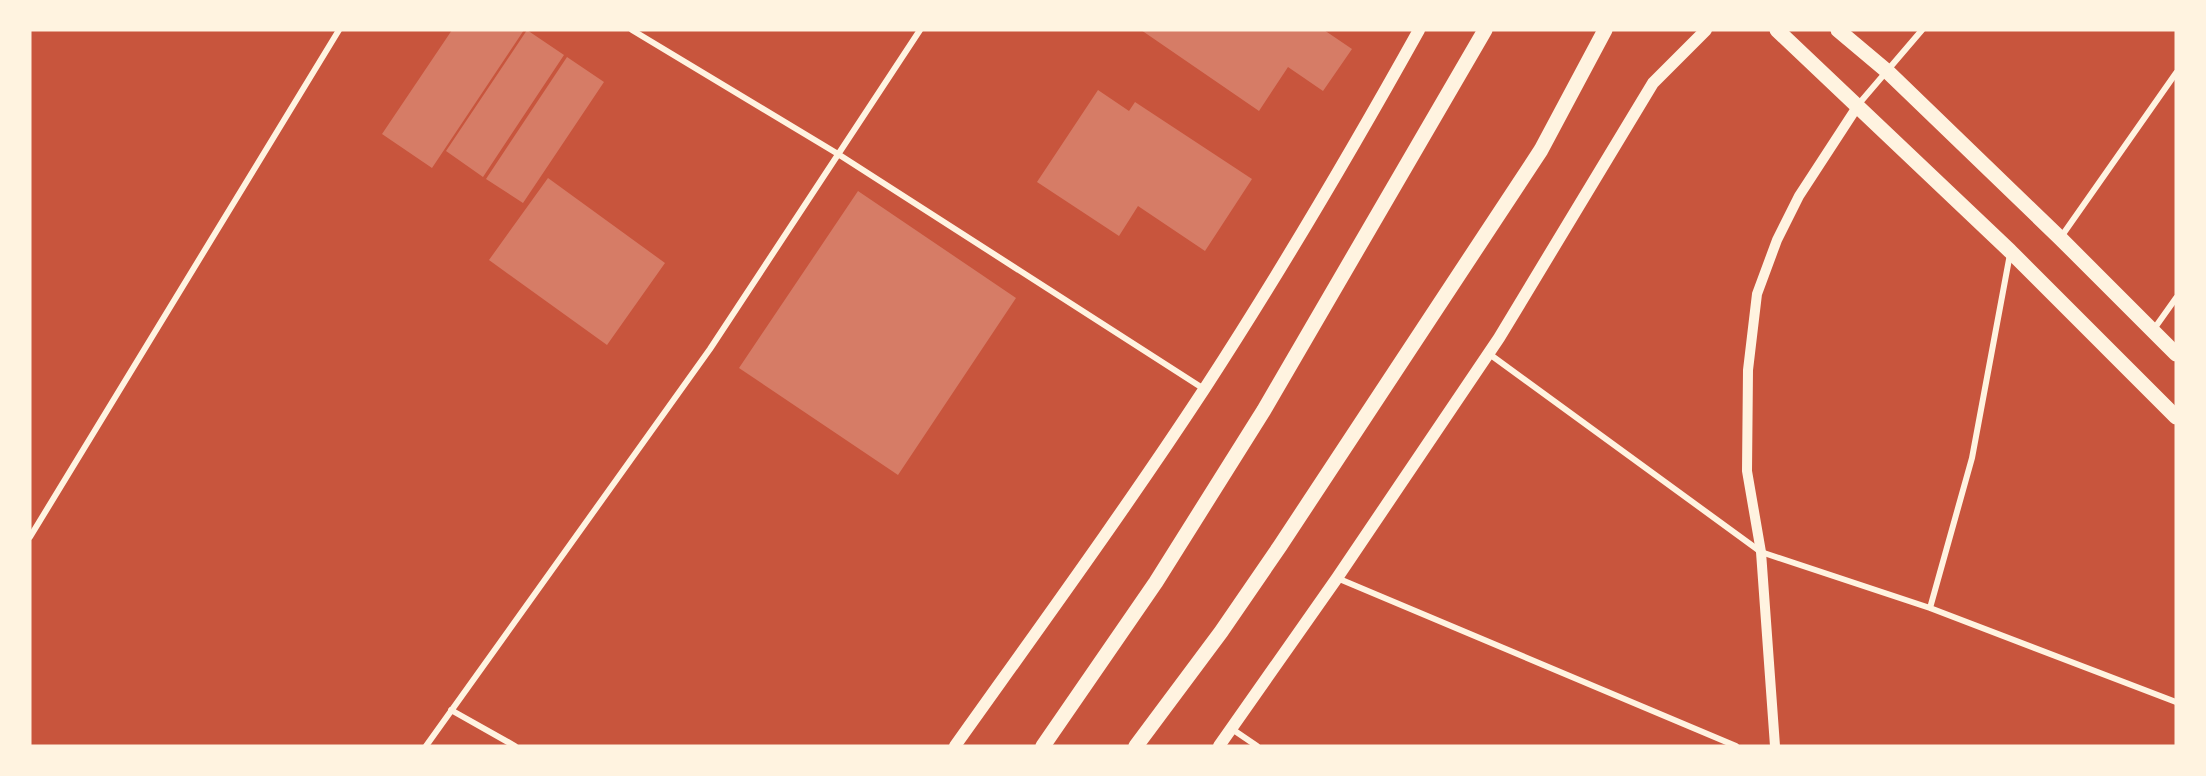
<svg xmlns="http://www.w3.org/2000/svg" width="2206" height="776" font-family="'Roboto Condensed',sans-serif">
<rect width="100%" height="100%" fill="#c8553d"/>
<!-- building -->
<path fill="#d67c66" d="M 452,30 L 524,30 L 432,168 L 382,134 Z
M 527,30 L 564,55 L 483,177 L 446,151 Z
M 1141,30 L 1324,30 L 1352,49 L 1323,91 L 1288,67 L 1259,111 Z
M 567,57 L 604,82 L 523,203 L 486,179 Z
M 1098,90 L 1129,111 L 1135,102 L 1252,179 L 1205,251 L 1138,206 L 1119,236 L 1037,182 Z
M 548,178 L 665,263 L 607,345 L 489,260 Z
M 858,191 L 1016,298 L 898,475 L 739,368 Z"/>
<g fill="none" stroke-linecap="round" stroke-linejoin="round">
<!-- minor -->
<path stroke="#fff3e0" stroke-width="6" d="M 632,30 L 838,154 L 1204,389
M 1857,106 L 1922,30
M 2061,237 L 2176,73
M 2154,329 L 2176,298
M 1488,353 L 1761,552 L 1930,608 L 2176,702
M 30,537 L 339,30
M 1337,578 L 1736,746
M 1930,608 L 1972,458 L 2010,254
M 451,710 L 515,746
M 1232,729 L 1257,746
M 426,746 L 710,349 L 920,30"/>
<!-- tertiary -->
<path stroke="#fff3e0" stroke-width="10" d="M 1775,746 L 1761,552 L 1747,471 L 1748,370 L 1757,294 L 1777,240 L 1799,196 L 1857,107"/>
<!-- secondary -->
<path stroke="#fff3e0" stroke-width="12" d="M 955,746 C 1039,628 1125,510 1205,388 C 1281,271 1351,152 1419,30
M 1219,746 L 1337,578 L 1499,338 L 1653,83 L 1706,30"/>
<!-- primary -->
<path stroke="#fff3e0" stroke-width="15" d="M 1777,30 L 2010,251 L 2176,417
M 1838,30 L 1888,72 L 2060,238 L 2176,354
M 1043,746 L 1156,582 L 1264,410 L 1485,30
M 1136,746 L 1221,632 L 1280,546 L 1541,150 L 1605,30"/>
</g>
<!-- border -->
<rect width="2206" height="776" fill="none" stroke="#fff3e0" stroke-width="63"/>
</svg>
